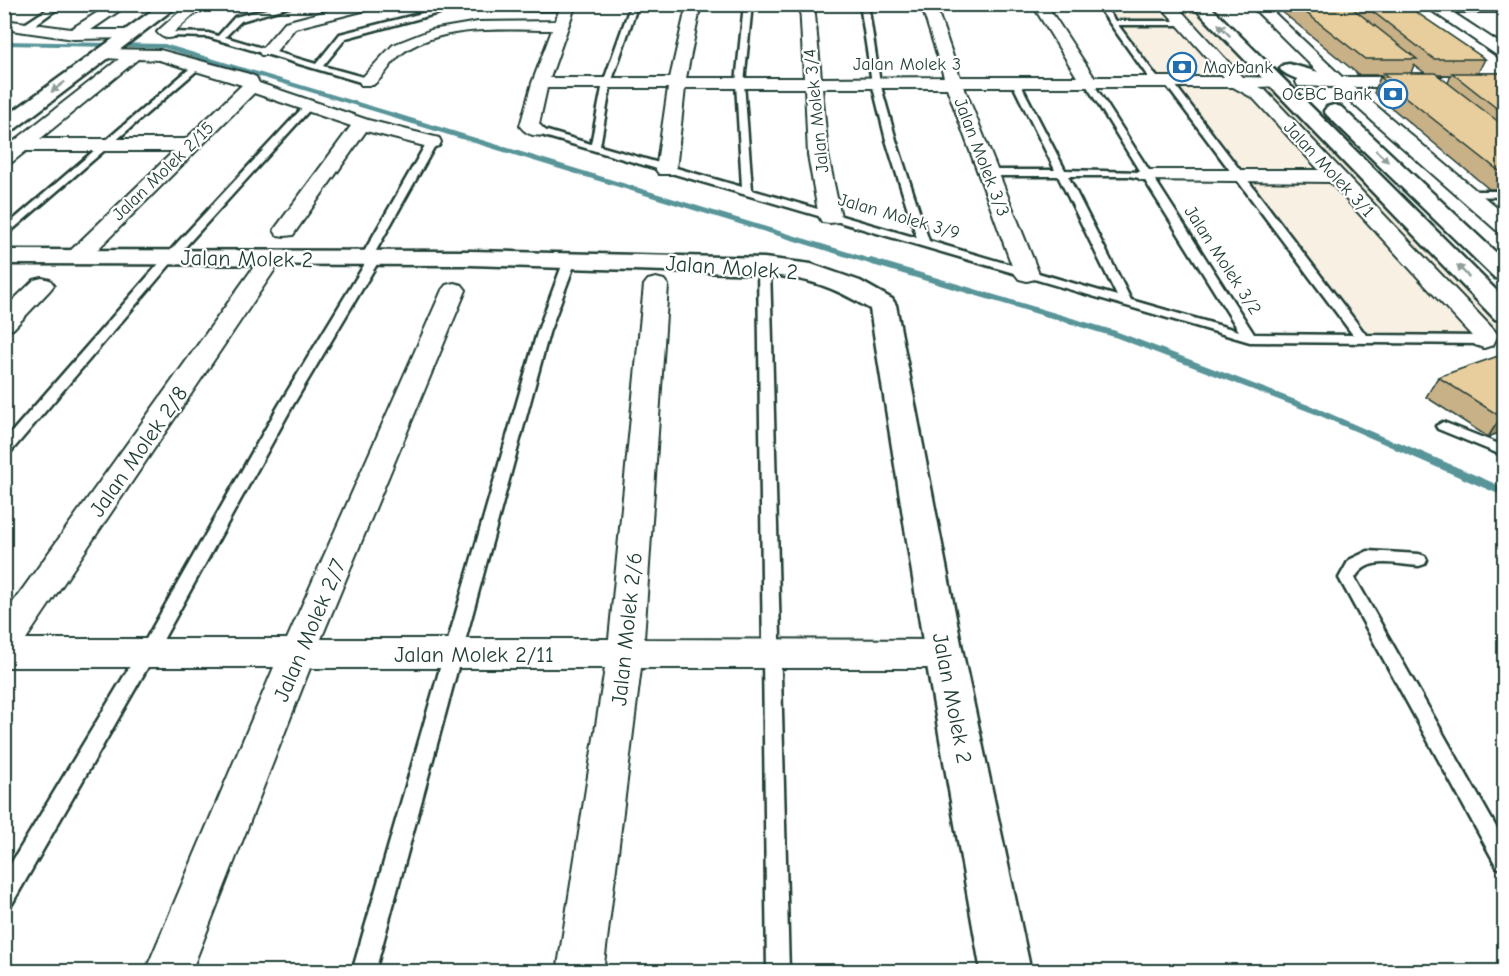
<svg xmlns="http://www.w3.org/2000/svg" width="1509" height="976" font-family="'Comic Neue',sans-serif">
<rect width="100%" height="100%" fill="#fff"/>
<filter id="ink" filterUnits="userSpaceOnUse"><feTurbulence type="fractalNoise" baseFrequency=".0167" numOctaves="2"/><feDisplacementMap in="SourceGraphic" scale="12" xChannelSelector="R" yChannelSelector="G"/><feConvolveMatrix kernelMatrix="1 2 1 2 8 2 1 2 1" color-interpolation-filters="sRGB"/></filter>
<g filter="url(#ink)">
<!-- built -->
<path fill="#f8f0e2" d="M 1101,5 L 1191,5 L 1504,331 L 1504,345 L 1364,344 Z"/>
<g fill="none" stroke-linecap="round" stroke-linejoin="round">
<!-- stream-far3 -->
<path stroke="#599599" stroke-width="4" d="M 4,43 L 164,46 L 397,116"/>
<!-- stream-far2 -->
<path stroke="#599599" stroke-width="5" d="M 392,115 L 875,263"/>
<!-- stream-far1 -->
<path stroke="#599599" stroke-width="6" d="M 870,261 L 1115,334 L 1321,413 L 1401,448"/>
<!-- stream -->
<path stroke="#599599" stroke-width="8" d="M 1398,446 L 1504,492"/>
<!-- service casing -->
<g stroke="#1f3d34" stroke-width="5">
<path id="service" d="M 55,4 L 64,4 L 29,29 L 23,29 L 23,25 Z
M 286,4 L 299,4 L 241,21 L 225,37 L 316,64 L 340,34 L 454,5 L 567,6 L 571,8 L 567,10 L 454,9 L 346,38 L 323,66 L 370,79 L 371,81 L 367,84 L 208,37 L 168,36 L 164,34 L 168,32 L 208,33 L 218,36 L 235,17 Z
M 631,4 L 638,4 L 611,83 L 600,146 L 742,187 L 736,83 L 744,4 L 752,4 L 744,83 L 752,190 L 917,238 L 886,140 L 872,83 L 860,4 L 868,4 L 880,83 L 896,140 L 929,241 L 1117,296 L 1058,176 L 989,176 L 984,173 L 989,170 L 1055,170 L 1012,83 L 1016,80 L 1020,83 L 1065,170 L 1140,172 L 1085,83 L 1089,80 L 1093,83 L 1254,334 L 1353,335 L 1166,85 L 1165,83 L 1169,80 L 1172,81 L 1366,335 L 1484,336 L 1490,340 L 1484,344 L 1250,342 L 534,133 L 532,131 L 537,128 L 591,144 L 603,83 ZM 1068,176 L 1129,176 L 1144,179 L 1239,331 L 1131,300 Z
M 1096,4 L 1103,4 L 1115,21 L 1188,21 L 1188,25 L 1118,25 L 1160,81 L 1160,85 L 1154,85 Z
M 195,64 L 202,66 L 4,237 L 4,228 Z
M 307,103 L 314,105 L 185,247 L 9,454 L 4,456 L 4,441 L 177,243 Z
M 432,139 L 437,142 L 373,256 L 380,259 L 293,405 L 153,658 L 12,904 L 4,906 L 4,875 L 141,648 L 279,405 L 366,262 L 360,259 L 427,142 Z
M 1467,191 L 1504,191 L 1504,197 L 1463,196 L 1462,194 Z
M 570,257 L 576,260 L 549,333 L 375,972 L 352,972 L 537,333 L 564,260 Z
M 764,263 L 770,266 L 789,972 L 767,972 L 758,266 Z
M 1443,422 L 1504,446 L 1504,456 L 1438,429 L 1436,426 Z
M 1368,551 L 1419,554 L 1425,556 L 1427,560 L 1425,564 L 1419,566 C 1396,565 1368,555 1355,578 L 1504,841 L 1504,870 L 1497,867 L 1339,578 L 1349,560 Z"/>
</g>
<!-- minor casing -->
<g stroke="#1f3d34" stroke-width="4">
<path id="minor" d="M 111,4 L 129,4 L 91,30 L 128,30 L 136,35 L 133,38 L 74,39 L 4,29 L 4,20 L 71,29 Z
M 193,4 L 214,4 L 193,15 L 174,32 L 173,37 C 166,39 162,38 157,32 L 160,29 L 183,9 Z
M 354,4 L 380,4 L 378,7 L 295,28 L 273,55 L 261,55 L 259,52 L 285,22 Z
M 562,4 L 576,4 L 550,78 L 670,78 L 687,4 L 701,4 L 686,78 L 804,78 L 800,4 L 814,4 L 821,78 L 944,77 L 921,4 L 935,4 L 960,77 L 1077,77 L 1032,4 L 1046,4 L 1094,77 L 1224,77 L 1159,4 L 1175,4 L 1242,77 L 1281,78 L 1283,82 L 1281,86 L 1259,87 L 1265,90 L 1494,330 L 1498,335 L 1493,345 L 1484,348 L 1475,345 L 1471,340 L 1472,336 L 1330,182 L 1140,180 L 1137,176 L 1140,172 L 1147,170 L 1319,170 L 1253,98 L 1233,87 L 964,87 L 1039,274 L 1035,279 L 1027,281 L 1019,279 L 1015,274 L 947,88 L 822,88 L 828,155 L 841,217 L 838,222 L 830,223 L 822,222 L 819,217 L 808,155 L 805,88 L 685,88 L 676,170 L 673,174 L 659,174 L 656,170 L 668,88 L 547,88 L 539,124 L 546,131 L 544,135 C 534,137 526,134 520,126 L 532,83 L 552,30 C 504,30 447,24 405,51 C 392,59 386,76 373,85 L 361,85 L 359,81 L 393,45 L 431,30 L 478,22 L 555,21 Z
M 1249,4 L 1265,4 L 1342,77 L 1504,77 L 1504,87 L 1354,87 L 1504,214 L 1504,231 L 1496,230 L 1334,87 L 1298,86 L 1296,82 L 1298,78 L 1323,77 Z
M 1422,4 L 1504,4 L 1504,12 L 1452,12 L 1504,46 L 1504,58 L 1498,56 Z
M 101,49 L 160,50 L 249,74 L 256,77 L 259,83 L 368,120 L 439,138 L 441,142 L 439,146 L 432,148 L 366,131 L 293,235 L 285,236 L 277,235 L 274,230 L 351,126 L 254,93 L 85,262 L 77,264 L 69,262 L 66,257 L 69,252 L 174,151 L 26,151 L 11,163 L 4,165 L 4,149 L 119,59 L 95,57 L 93,54 L 95,51 ZM 138,59 L 159,60 L 242,85 L 186,139 L 40,139 Z
M 271,252 L 279,254 L 282,259 L 26,639 L 287,639 L 442,290 L 446,285 L 454,283 L 462,285 L 466,290 L 321,639 L 609,639 L 644,285 L 648,280 L 656,278 L 664,280 L 668,285 L 644,639 L 944,640 L 957,644 L 962,654 L 957,664 L 944,668 L 641,668 L 603,972 L 557,972 L 605,668 L 310,668 L 191,972 L 145,972 L 274,667 L 4,667 L 4,615 L 263,254 Z
M 42,278 L 50,280 L 54,285 L 50,290 L 13,329 L 4,331 L 4,309 L 34,280 Z"/>
</g>
<!-- tertiary casing -->
<g stroke="#1f3d34" stroke-width="5">
<path id="tertiary" d="M 4,250 L 470,251 L 764,258 L 811,264 L 860,281 L 892,299 L 896,305 L 963,654 L 1031,972 L 981,972 L 925,654 L 870,309 C 830,285 810,279 764,274 L 470,265 L 4,264 Z"/>
</g>
<!-- secondary casing -->
<g stroke="#1f3d34" stroke-width="5">
<path id="secondary" d="M 161,4 L 180,4 L 11,132 L 4,134 L 4,118 Z"/>
</g>
<!-- primary casing -->
<g stroke="#1f3d34" stroke-width="5">
<path id="primary" d="M 1191,4 L 1208,4 L 1504,298 L 1504,321 L 1495,319 Z
M 1289,64 L 1340,78 L 1342,82 L 1340,86 C 1327,89 1288,79 1280,69 L 1283,65 Z
M 1334,105 L 1341,107 L 1504,260 L 1504,280 L 1495,278 L 1327,115 L 1324,111 L 1327,107 Z"/>
</g>
<!-- service -->
<use href="#service" fill="#fff" fill-rule="evenodd"/>
<!-- minor -->
<use href="#minor" fill="#fff" fill-rule="evenodd"/>
<!-- tertiary -->
<use href="#tertiary" fill="#fff" fill-rule="evenodd"/>
<!-- secondary -->
<use href="#secondary" fill="#fff" fill-rule="evenodd"/>
<!-- primary -->
<use href="#primary" fill="#fff" fill-rule="evenodd"/>
</g>
<!-- wall -->
<path fill="#c8b087" stroke="#1f3d34" stroke-width="1.5" fill-rule="evenodd" d="M 1275,4 L 1404,4 L 1485,59 L 1478,73 L 1504,73 L 1504,189 L 1489,189 L 1374,93 L 1380,77 L 1381,77 L 1382,75 L 1359,75 L 1275,6 ZM 1414,65 L 1425,73 L 1411,73 ZM 1437,75 L 1451,75 L 1448,83 Z
M 1504,194 L 1504,208 L 1499,204 Z
M 1504,354 L 1504,431 L 1488,437 L 1426,397 L 1438,377 Z"/>
<!-- shaded-wall -->
<path fill="#a2906e" stroke="#1f3d34" stroke-width="1.5" d="M 1504,416 L 1504,431 L 1488,437 L 1501,417 Z"/>
<!-- building -->
<path fill="#e8cd9d" stroke="#1f3d34" stroke-width="1.5" d="M 1295,4 L 1347,4 L 1417,59 L 1365,59 Z
M 1363,4 L 1404,4 L 1485,59 L 1434,59 Z
M 1383,73 L 1435,73 L 1504,126 L 1504,171 L 1499,171 L 1380,77 L 1388,77 Z
M 1452,73 L 1504,73 L 1504,114 Z
M 1504,354 L 1504,416 L 1501,417 L 1438,377 Z"/>
<!-- one-way arrows -->
<defs><path id="oneway-solid" d="M-6-.8H1V-3.2L6.5 0L1 3.2V.8H-6Z" transform="scale(1.5)"/></defs>
<g fill="#8f9e9a">
<use href="#oneway-solid" transform="translate(1224 30) rotate(-135)"/>
<use href="#oneway-solid" transform="translate(58 87) rotate(143)"/>
<use href="#oneway-solid" transform="translate(1382 156) rotate(43)"/>
<use href="#oneway-solid" transform="translate(1463 271) rotate(-135)"/>
</g>
</g>
<!-- icons -->
<defs>
<g id="bank-ring" transform="scale(1.5)"><circle r="9.5" fill="#fff" stroke="#1f6fb2" stroke-width="1.5"/><path d="M-6-4H6V4H-6ZM0-2.3a2.3 2.3 0 1 0 0 4.6a2.3 2.3 0 1 0 0-4.6Z" fill="#1f6fb2"/></g>
</defs>
<g fill-rule="evenodd">
<use href="#bank-ring" x="1182" y="67"/>
<use href="#bank-ring" x="1393" y="94"/>
</g>
<g text-anchor="middle" stroke-width="4.5" stroke-linejoin="round" paint-order="stroke">
<!-- far-street labels -->
<g font-size="18" fill="#1f3d34" stroke="#fff">
<text x="907" y="70">Jalan Molek 3</text>
<text transform="translate(816 111) rotate(-96)" y="6">Jalan Molek 3/4</text>
<text transform="translate(982 157) rotate(69)" y="6">Jalan Molek 3/3</text>
<text transform="translate(1329 169) rotate(47)" y="6">Jalan Molek 3/1</text>
<text transform="translate(163 171) rotate(-44)" y="6">Jalan Molek 2/15</text>
<text transform="translate(899 216) rotate(16)" y="6">Jalan Molek 3/9</text>
<text transform="translate(1223 260) rotate(57)" y="6">Jalan Molek 3/2</text>
</g>
<!-- far-poi labels -->
<g font-size="18" fill="#1f3d34" stroke="#fff" text-anchor="start">
<text x="1203" y="73">Maybank</text>
<text x="1372" y="100" text-anchor="end">OCBC Bank</text>
</g>
<!-- street labels -->
<g font-size="22" fill="#1f3d34" stroke="#fff">
<text transform="translate(247 258) rotate(1)" y="8">Jalan Molek 2</text>
<text transform="translate(732 267) rotate(4)" y="8">Jalan Molek 2</text>
<text transform="translate(138 451) rotate(-55)" y="8">Jalan Molek 2/8</text>
<text transform="translate(626 629) rotate(-84)" y="8">Jalan Molek 2/6</text>
<text transform="translate(309 630) rotate(-67)" y="8">Jalan Molek 2/7</text>
<text x="474" y="662">Jalan Molek 2/11</text>
<text transform="translate(953 698) rotate(79)" y="8">Jalan Molek 2</text>
</g>
</g>
<!-- margin -->
<rect width="1509" height="976" fill="none" stroke="#fff" stroke-width="24"/>
<rect x="12" y="12" width="1485" height="952" fill="none" stroke="#1f3d34" stroke-width="2" filter="url(#ink)"/>
</svg>
